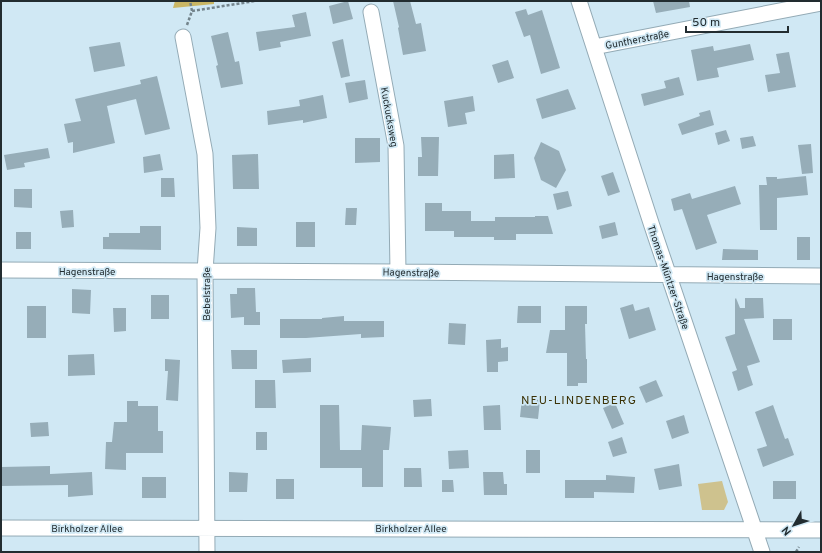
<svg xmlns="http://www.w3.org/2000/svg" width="822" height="553" font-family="Overpass,sans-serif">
<rect width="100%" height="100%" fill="#d0e8f4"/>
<!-- green -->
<path fill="#cec28e" d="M 722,481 L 728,502 L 724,510 L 702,510 L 698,484 Z"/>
<!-- forest -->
<path fill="#c9b664" d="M 175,1 L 214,1 L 214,4 L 173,8 Z"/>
<!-- building -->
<path fill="#96adb8" d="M 348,1 L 353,19 L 333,24 L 329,6 Z
M 393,1 L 410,1 L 416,24 L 421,23 L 426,51 L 403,55 L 398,28 L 399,27 Z
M 653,1 L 689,1 L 690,7 L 656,13 Z
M 526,9 L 528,15 L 542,10 L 560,68 L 541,74 L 530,35 L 524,37 L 515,12 Z
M 306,12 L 311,36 L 280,42 L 281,47 L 259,51 L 256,32 L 295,27 L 292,15 Z
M 228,32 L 235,62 L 239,61 L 243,84 L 221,88 L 216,66 L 218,65 L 211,36 Z
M 343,39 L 350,76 L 341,78 L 332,42 Z
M 120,42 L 125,66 L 94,72 L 89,47 Z
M 750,44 L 754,60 L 717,68 L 719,77 L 697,81 L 691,50 L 713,46 L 714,51 Z
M 789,52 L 796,87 L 768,92 L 765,75 L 780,73 L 776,54 Z
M 508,60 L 514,78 L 498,83 L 492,65 Z
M 157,76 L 170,129 L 145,135 L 136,99 L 107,106 L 115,143 L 73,153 L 73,142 L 68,143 L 64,124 L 81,121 L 75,99 L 141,84 L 140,80 Z
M 679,77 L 684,95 L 644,106 L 641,94 L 666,88 L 664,81 Z
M 365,80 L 368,99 L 349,103 L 345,83 Z
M 568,89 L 576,109 L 542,119 L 536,99 Z
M 323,95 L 327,118 L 303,123 L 303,120 L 268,125 L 267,111 L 300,106 L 299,100 Z
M 473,96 L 475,111 L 465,113 L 467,124 L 448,127 L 444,101 Z
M 710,110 L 714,125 L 682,135 L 678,124 L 700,116 L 699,113 Z
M 726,130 L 730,141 L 718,145 L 715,133 Z
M 753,136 L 756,146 L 742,149 L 740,138 Z
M 421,137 L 439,137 L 438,176 L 418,176 L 418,157 L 422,157 Z
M 355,138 L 380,138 L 380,162 L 355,163 Z
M 541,142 L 559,151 L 566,170 L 556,188 L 541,180 L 534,158 Z
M 811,144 L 813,173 L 802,174 L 798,145 Z
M 48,148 L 50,158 L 24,163 L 25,167 L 7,170 L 4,155 Z
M 160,154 L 163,170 L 144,173 L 143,157 Z
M 258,154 L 259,189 L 233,189 L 232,155 Z
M 514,154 L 515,178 L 494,179 L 494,155 Z
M 613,172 L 620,192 L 608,196 L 601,176 Z
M 806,176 L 808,195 L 777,198 L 777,230 L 760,230 L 759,185 L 767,185 L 766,177 L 777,177 L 777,179 Z
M 161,178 L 174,178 L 175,197 L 161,197 Z
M 735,186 L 741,204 L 707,215 L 717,243 L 696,250 L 682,209 L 674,211 L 671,199 L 690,193 L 692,199 Z
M 14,189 L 32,189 L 32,208 L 14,207 Z
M 568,191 L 572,206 L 557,210 L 553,194 Z
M 425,203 L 442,203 L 442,211 L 471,211 L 471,221 L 495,221 L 495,217 L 535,217 L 535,216 L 548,216 L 553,234 L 516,234 L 516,240 L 494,240 L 494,237 L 454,237 L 454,231 L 425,231 Z
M 346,208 L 357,208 L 356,225 L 345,225 Z
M 73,210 L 74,227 L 62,228 L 60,211 Z
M 296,222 L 315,222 L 315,247 L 296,247 Z
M 615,222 L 618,235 L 602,239 L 599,226 Z
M 140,226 L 161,226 L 161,250 L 103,249 L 103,237 L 109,237 L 109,233 L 140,233 Z
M 237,227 L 257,228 L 257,246 L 237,246 Z
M 16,232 L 31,232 L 31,249 L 16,249 Z
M 797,237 L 810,237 L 810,260 L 797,260 Z
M 723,249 L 758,250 L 758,260 L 722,260 Z
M 237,288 L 255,288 L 256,312 L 260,312 L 260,325 L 244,325 L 244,317 L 231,318 L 230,294 L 237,294 Z
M 72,289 L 91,290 L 90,314 L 72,313 Z
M 151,295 L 169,295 L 169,319 L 151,319 Z
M 736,298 L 740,308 L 745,308 L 745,298 L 763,298 L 764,318 L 744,319 L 760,362 L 747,366 L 753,385 L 738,391 L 732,372 L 737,370 L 725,337 L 735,334 L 735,299 Z
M 633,304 L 635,311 L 649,307 L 656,330 L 629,339 L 620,308 Z
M 27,306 L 46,306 L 46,338 L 27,338 Z
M 518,306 L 541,306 L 541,323 L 517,323 Z
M 565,306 L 587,306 L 587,324 L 585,324 L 586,359 L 587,359 L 587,383 L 578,383 L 578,386 L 567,386 L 567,353 L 546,353 L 550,330 L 565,330 Z
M 113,308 L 126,308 L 126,331 L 114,332 Z
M 344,316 L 344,321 L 384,321 L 384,337 L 361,338 L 361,334 L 306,338 L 280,338 L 280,319 L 322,319 L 322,318 Z
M 773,319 L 792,319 L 792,340 L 773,340 Z
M 449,323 L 466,324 L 465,345 L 448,344 Z
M 501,339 L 501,348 L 508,347 L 508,361 L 498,362 L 498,372 L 487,372 L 486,340 Z
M 231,350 L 257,350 L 257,369 L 232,369 Z
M 94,354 L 95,375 L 68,376 L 68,355 Z
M 311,358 L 311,372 L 283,373 L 282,360 Z
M 165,359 L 180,360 L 178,401 L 166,400 L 168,371 L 165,371 Z
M 255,380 L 275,380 L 276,408 L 255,408 Z
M 656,380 L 663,396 L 646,403 L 639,387 Z
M 522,398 L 540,400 L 538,419 L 520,417 Z
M 431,399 L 432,416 L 414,417 L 413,400 Z
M 127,401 L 138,401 L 138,406 L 158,406 L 158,431 L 163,431 L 163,453 L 126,453 L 126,470 L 105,469 L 106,442 L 112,442 L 114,422 L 127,422 Z
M 615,403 L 624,424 L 612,429 L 603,408 Z
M 320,405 L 339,405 L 340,450 L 361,450 L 362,425 L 391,427 L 389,450 L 383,450 L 383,487 L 362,487 L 362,468 L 320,468 Z
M 500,405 L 501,430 L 484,430 L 483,406 Z
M 773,405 L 785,439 L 788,438 L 794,455 L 763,467 L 757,449 L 767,446 L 755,412 Z
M 684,415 L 689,433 L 672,439 L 666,421 Z
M 48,422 L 49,436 L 31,437 L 30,423 Z
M 256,432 L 267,432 L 267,450 L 256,450 Z
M 622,437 L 627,453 L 613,457 L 608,442 Z
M 468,450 L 469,468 L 449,469 L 448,451 Z
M 526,450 L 540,450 L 540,473 L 526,473 Z
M 679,464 L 682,486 L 659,490 L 654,469 Z
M 50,466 L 50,474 L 92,472 L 93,495 L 68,497 L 68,485 L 1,486 L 1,467 Z
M 404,468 L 421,468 L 422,487 L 404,487 Z
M 229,472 L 248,473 L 247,492 L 229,492 Z
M 483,472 L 503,472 L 504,484 L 507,484 L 507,495 L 484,495 Z
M 606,475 L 635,477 L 634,493 L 594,492 L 594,498 L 565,498 L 565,480 L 606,480 Z
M 142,477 L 166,477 L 166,498 L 142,498 Z
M 276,479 L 294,479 L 294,499 L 276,499 Z
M 442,480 L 453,480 L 454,492 L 442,492 Z
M 773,481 L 796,481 L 796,499 L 773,499 Z"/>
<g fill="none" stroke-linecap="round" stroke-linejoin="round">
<!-- minor casing -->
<g stroke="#93aab5" stroke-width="17">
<path id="minor" d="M 579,1 L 652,226 L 762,552
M 371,12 L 396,146 L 398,272
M 183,37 L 205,154 L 208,228 L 205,271 L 207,552
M 594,47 L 821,3
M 1,270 L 398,272 L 821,276
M 1,528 L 821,530"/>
</g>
<!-- path -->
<path stroke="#73848c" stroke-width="2.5" stroke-dasharray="3 2" stroke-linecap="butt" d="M 192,11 L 255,1
M 187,25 L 192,11 L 190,1
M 796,552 L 799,547"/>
<!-- minor -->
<use href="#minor" stroke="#fff" stroke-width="15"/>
</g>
<g text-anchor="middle" stroke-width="3.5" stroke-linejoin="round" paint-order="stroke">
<!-- street labels -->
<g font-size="10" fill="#222c30" stroke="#d0e8f4">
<text transform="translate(637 39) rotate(-11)" y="4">Guntherstraße</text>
<text transform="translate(390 117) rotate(80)" y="4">Kuckucksweg</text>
<text x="87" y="275">Hagenstraße</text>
<text transform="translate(411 272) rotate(1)" y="4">Hagenstraße</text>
<text x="735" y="280">Hagenstraße</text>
<text transform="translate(669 277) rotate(71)" y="4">Thomas-Müntzer-Straße</text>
<text transform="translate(206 294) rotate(-90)" y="4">Bebelstraße</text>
<text x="87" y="532">Birkholzer Allee</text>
<text x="411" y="532">Birkholzer Allee</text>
</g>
<!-- quarter labels -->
<g font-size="12" letter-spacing="1" fill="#3b3206" stroke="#d0e8f4">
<text x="579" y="404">NEU-LINDENBERG</text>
</g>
</g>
<!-- border -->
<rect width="822" height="553" fill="none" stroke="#222c30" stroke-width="4"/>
<!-- north arrow -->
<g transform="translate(794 525) rotate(231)" stroke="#d0e8f4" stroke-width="3" paint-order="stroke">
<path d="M0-3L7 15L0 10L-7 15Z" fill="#222c30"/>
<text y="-6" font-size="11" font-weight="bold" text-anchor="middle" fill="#222c30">N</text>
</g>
<!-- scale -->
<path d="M686 26v6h102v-6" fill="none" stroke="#222c30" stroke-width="2"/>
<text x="692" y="26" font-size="12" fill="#222c30" stroke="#d0e8f4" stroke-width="3" paint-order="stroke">50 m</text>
</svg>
